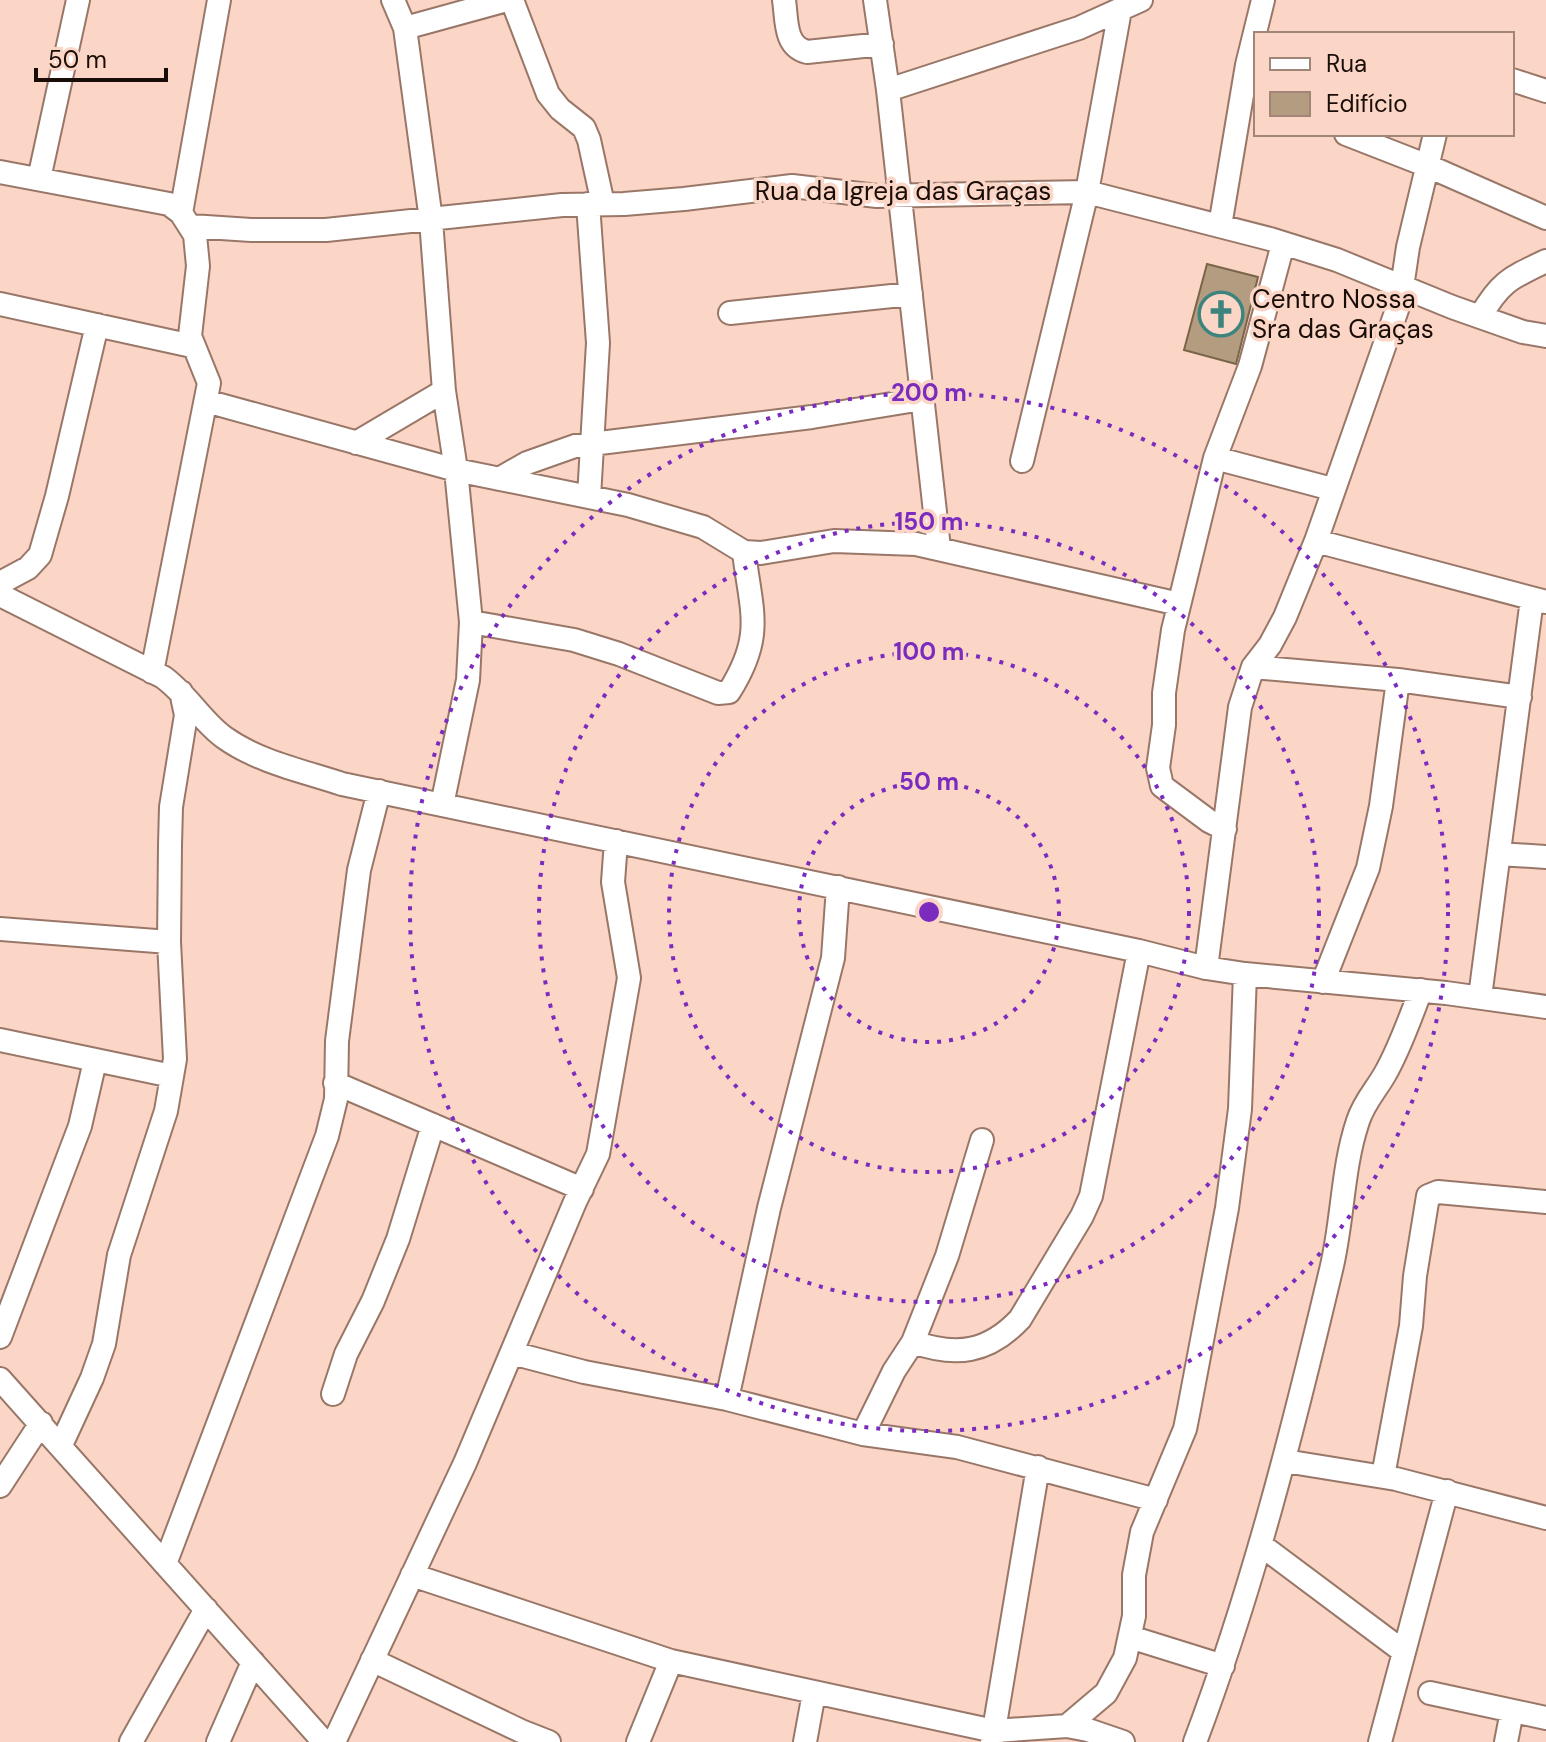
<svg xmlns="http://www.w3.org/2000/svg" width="1546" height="1742" font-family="'DM Sans',sans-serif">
<rect width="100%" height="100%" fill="#fbd5c5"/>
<!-- building -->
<path fill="#b39c80" stroke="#7a654a" stroke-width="2" d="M 1207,264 L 1258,277 L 1236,364 L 1184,350 Z"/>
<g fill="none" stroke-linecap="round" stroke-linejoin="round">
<!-- minor casing -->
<g stroke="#997768" stroke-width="26">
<path id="minor" d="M 393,0 L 405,28 L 431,220 L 444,391 L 456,470 L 471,622 L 468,680 L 442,805
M 512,0 L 548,94 L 560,109 L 584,128 L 589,140 L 603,204
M 784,0 C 787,20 784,46 807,52 L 882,44
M 875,0 L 888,90 L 939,548
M 405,28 L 507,0
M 1512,80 L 1546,91
M 888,90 L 1079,28 L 1141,0
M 1346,134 L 1428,166 L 1546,218
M 0,172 L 169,204 L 181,213 L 195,235 L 198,266 L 190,336 L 209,383 L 152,672
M 39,179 L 78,0
M 588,204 L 598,343 L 589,497
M 181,213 L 219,0
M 191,226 L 251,230 L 326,230 L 562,205 L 624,204 L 684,199 L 792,186 L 877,196 L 1087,192 L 1270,239 L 1337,260 L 1452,307 L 1523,332 L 1546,336
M 1220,226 L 1247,65 L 1263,0
M 0,304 L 192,346
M 730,313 L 911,294
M 1480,317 C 1500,282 1510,278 1546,261
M 206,401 L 456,470 L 628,505 L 703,527 L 744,552 L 761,553 L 834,541 L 916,544 L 1179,604
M 356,443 L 444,391
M 1215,458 L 1332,489
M 1022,461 L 1087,192 L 1120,10
M 499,479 L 527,463 L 575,446 L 812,417 L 922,399
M 1316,541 L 1546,602
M 0,583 L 28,568 L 40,555 L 57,496 L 97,325
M 0,595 L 163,677 C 188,695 202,722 225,738 C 259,762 303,771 342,784 L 1139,951 L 1206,968 L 1245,974 L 1446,993 L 1546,1007
M 471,622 L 574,640 L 619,654 L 718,693 L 729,692 C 765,635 751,612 744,552
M 1253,667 L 1398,680 L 1520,697
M 1225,829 L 1209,821 L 1162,786 L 1158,768 L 1164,725 L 1164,693 L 1173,630 L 1215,458 L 1250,366 L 1283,244
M 1499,854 L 1546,857
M 0,929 L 169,942
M 1206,968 L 1240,707 L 1253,667 L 1270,645 L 1285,617 L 1316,541 L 1400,301 L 1408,247 L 1435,134
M 1323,982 L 1368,868 L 1381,806 L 1398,680
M 1480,997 L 1532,599
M 0,1040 L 172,1076
M 335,1083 L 582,1189
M 0,1337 L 80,1126 L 95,1061
M 913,1342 C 956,1357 988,1353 1020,1319 L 1082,1216 L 1091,1196 L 1139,951
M 512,1353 L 584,1372 L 727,1399 L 863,1434 L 957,1447 L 1156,1500
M 0,1379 L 324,1742
M 333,1394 L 346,1354 L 373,1301 L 398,1239 L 433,1125
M 727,1399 L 769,1208 L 833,958 L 838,887
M 863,1434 L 894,1371 L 913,1342 L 947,1256 L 982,1140
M 61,1445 L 92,1378 L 104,1344 L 119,1255 L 166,1111 L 175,1059 L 169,942 L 170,845 L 171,807 L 186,715 L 181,692
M 1285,1461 L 1396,1479 L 1546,1518
M 1383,1476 L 1411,1326 L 1415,1276 L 1428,1196 L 1438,1192 L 1546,1202
M 0,1486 L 41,1423
M 1261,1545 L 1404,1652
M 165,1564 L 327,1136 L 336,1099 L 337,1041 L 359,870 L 379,791
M 412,1575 L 671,1661 L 994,1731 L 1067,1726 L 1088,1730 L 1123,1742
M 1130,1637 L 1223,1666
M 372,1660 L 521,1731 L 549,1742
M 1430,1693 L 1546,1718
M 1067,1726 L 1106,1693 L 1125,1658 L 1134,1616 L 1134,1575 L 1142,1532 L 1185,1429 L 1189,1409 L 1227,1208 L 1240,1109 L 1245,974
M 131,1742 L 206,1609
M 218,1742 L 253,1662
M 334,1742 L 465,1463 L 575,1202 L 598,1154 L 629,978 L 613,882 L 616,841
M 638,1742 L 671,1661
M 805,1742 L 814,1693
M 992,1742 L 1038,1467
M 1195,1742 C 1253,1588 1293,1430 1331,1270 C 1343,1221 1342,1168 1358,1121 C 1364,1102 1376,1090 1385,1074 C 1400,1048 1410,1018 1421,990
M 1380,1742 L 1447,1491
M 1506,1742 L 1512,1711"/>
</g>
<!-- minor -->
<use href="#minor" stroke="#fff" stroke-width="22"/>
</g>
<!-- distance rings -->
<g fill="none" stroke="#7b2cbf" stroke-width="4" stroke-dasharray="4 8">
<circle cx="929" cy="912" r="130"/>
<circle cx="929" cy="912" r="260"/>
<circle cx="929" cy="912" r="390"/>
<circle cx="929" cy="912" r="519"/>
</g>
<!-- icons -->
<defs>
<g id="church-ring" transform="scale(2.3)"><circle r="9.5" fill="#fbd5c5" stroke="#3d847e" stroke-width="1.5"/><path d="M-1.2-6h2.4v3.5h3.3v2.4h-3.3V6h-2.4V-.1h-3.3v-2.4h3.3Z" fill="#3d847e"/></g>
</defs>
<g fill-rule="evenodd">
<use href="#church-ring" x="1221" y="314"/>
</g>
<g text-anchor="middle" stroke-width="7" stroke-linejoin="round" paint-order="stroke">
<!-- street labels -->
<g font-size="26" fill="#190d08" stroke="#fbd5c5">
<text x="903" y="200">Rua da Igreja das Graças</text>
</g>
<!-- poi labels -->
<g font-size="26" fill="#190d08" stroke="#fbd5c5" text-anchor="start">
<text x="1252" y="308">Centro Nossa<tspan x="1252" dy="30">Sra das Graças</tspan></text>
</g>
</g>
<circle cx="929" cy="912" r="12" fill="#7b2cbf" stroke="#fbd5c5" stroke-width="4"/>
<g font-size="24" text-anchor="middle" font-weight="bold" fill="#7b2cbf" stroke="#fbd5c5" stroke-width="7" stroke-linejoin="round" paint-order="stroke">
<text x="929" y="401">200 m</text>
<text x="929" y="530">150 m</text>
<text x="929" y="660">100 m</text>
<text x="929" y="790">50 m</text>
</g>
<!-- legend -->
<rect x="1254" y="32" width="260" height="104" fill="#fbd5c5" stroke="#a18579" stroke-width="2"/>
<rect x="1270" y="58" width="40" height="12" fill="#ffffff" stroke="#a18579" stroke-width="2"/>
<text x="1326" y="72" font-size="24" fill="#190d08">Rua</text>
<rect x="1270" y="92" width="40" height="24" fill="#b39c80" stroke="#a18579" stroke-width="2"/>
<text x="1326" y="112" font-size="24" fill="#190d08">Edifício</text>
<!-- scale -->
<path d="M36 68v12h130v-12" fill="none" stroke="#190d08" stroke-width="4"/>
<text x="48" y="68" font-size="24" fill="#190d08" stroke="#fbd5c5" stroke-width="6" paint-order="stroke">50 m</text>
</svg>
